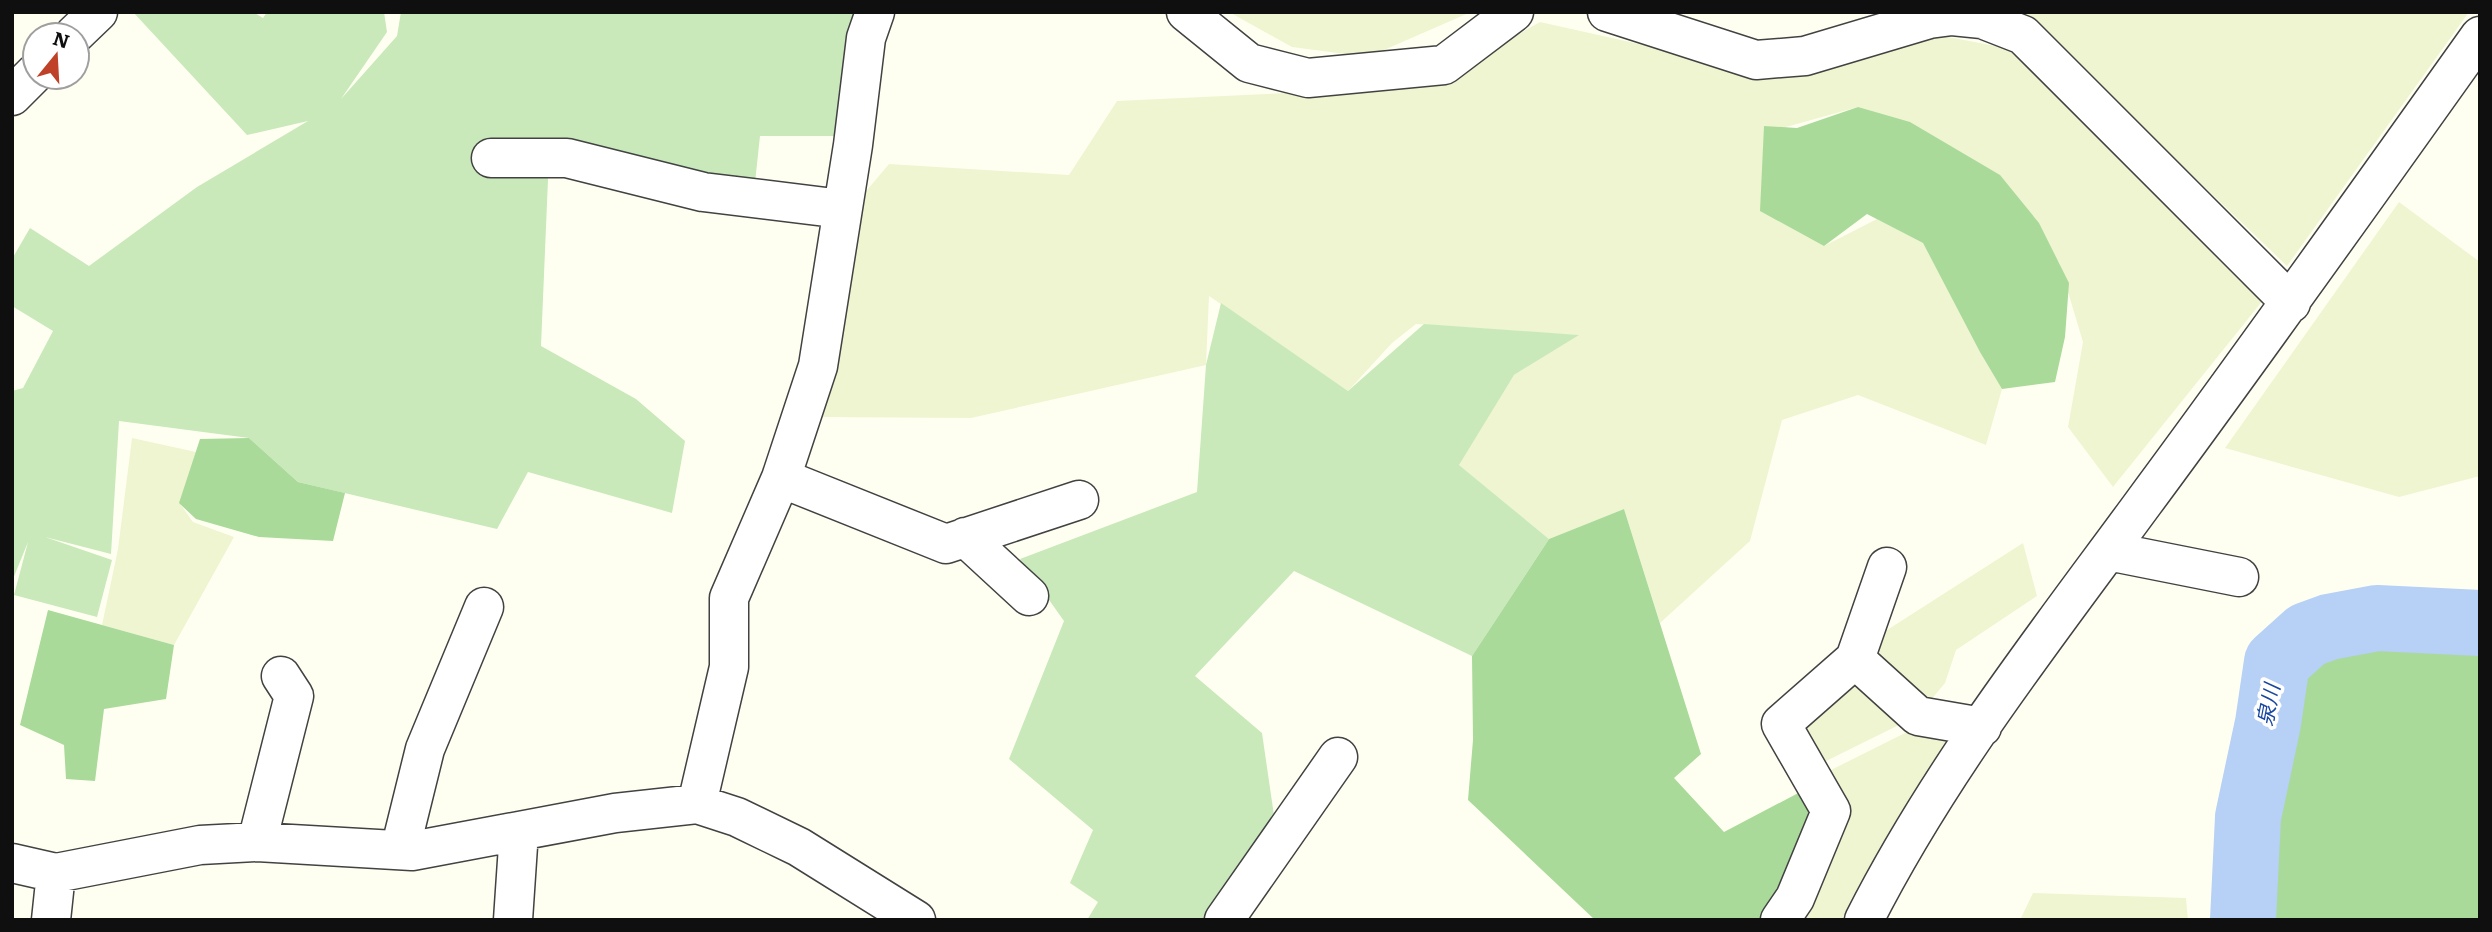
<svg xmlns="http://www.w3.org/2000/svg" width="2492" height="932" font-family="Literata,'Noto Sans JP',serif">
<rect width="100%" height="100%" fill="#fffff1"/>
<!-- farmland -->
<path fill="#f0f5d1" d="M 1229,12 L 1471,12 L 1368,57 L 1292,47 Z
M 2022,12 L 2469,12 L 2287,266 Z
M 1540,22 L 1765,72 L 1933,34 L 2021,51 L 2268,294 L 2113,487 L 2068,427 L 2083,342 L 2059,262 L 1858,107 L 1786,127 L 1824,246 L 1877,219 L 1923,243 L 2002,389 L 1986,445 L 1858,395 L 1782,420 L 1750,541 L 1660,623 L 1624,509 L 1549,539 L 1449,457 L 1514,375 L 1577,335 L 1416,324 L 1392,343 L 1348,391 L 1209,296 L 1206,365 L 971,418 L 815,417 L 851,209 L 889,164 L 1069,175 L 1117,101 L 1308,92 L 1445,76 Z
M 2399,202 L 2480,262 L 2480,476 L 2399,497 L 2225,448 Z
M 132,438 L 196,452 L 181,505 L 193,522 L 234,537 L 174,645 L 102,625 L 118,549 Z
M 2023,543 L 2037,596 L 1956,650 L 1945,683 L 1920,713 L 1962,731 L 1851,920 L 1796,920 L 1813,779 L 1911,730 L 1911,719 L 1808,770 L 1787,720 L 1859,648 Z
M 2033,893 L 2186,898 L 2188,920 L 2020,920 Z"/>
<!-- green -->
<path fill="#c9e9bb" d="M 133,12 L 253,12 L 263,18 L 267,12 L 384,12 L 387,32 L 341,99 L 397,36 L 401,12 L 856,12 L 839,136 L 760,136 L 754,192 L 549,156 L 541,346 L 636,399 L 685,441 L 672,513 L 528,472 L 497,529 L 298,482 L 249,438 L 119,421 L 111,554 L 45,537 L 112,560 L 97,617 L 14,595 L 28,542 L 13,579 L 12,391 L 23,388 L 53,331 L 12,306 L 12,259 L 30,228 L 89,266 L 197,187 L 308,121 L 247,135 Z
M 1221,303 L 1348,391 L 1424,324 L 1579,335 L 1514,375 L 1459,465 L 1549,539 L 1472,656 L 1294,571 L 1195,676 L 1262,733 L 1277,836 L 1246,920 L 1087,920 L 1098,902 L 1070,883 L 1093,830 L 1009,759 L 1064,621 L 1020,559 L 1197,492 L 1206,365 Z"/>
<!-- forest -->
<path fill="#a9da9a" d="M 1858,107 L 1910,122 L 2000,175 L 2039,223 L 2069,283 L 2065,337 L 2055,382 L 2002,389 L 1980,352 L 1923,243 L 1867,214 L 1824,246 L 1760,211 L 1764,126 L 1797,128 Z
M 249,438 L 298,482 L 345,493 L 333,541 L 259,537 L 196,519 L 179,503 L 200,439 Z
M 1624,509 L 1701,754 L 1674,778 L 1724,832 L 1804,790 L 1826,823 L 1762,920 L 1595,920 L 1468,800 L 1473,740 L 1472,656 L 1549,539 Z
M 48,610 L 174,645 L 166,699 L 104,709 L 95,781 L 66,779 L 64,745 L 20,725 Z
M 2360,624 L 2480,629 L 2480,920 L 2226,920 L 2278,678 Z"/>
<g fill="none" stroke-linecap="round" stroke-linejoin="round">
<!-- river -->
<path stroke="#b6d0f6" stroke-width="66" d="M 2243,920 L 2248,817 L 2268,723 L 2277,662 L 2307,635 L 2329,627 L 2377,618 L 2480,623"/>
<!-- minor casing -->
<g stroke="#424242" stroke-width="41">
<path id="minor" d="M 1186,12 L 1249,63 L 1308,78 L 1444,65 L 1514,12
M 1607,12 L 1756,60 L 1805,56 L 1929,19 L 1952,16 L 1982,19 L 2023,35 L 2291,303
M 74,35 L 98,12
M 12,96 L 35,73
M 491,158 L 567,158 L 703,192 L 842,209
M 781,478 L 946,544 L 1079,500
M 965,537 L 1029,596
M 2108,551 L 2239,577
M 1855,659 L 1918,716 L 1982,727
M 697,804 L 729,667 L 729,598 L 781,478 L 818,366 L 853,145 L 866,38 L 875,12
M 257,842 L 294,696 L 281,676
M 400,850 L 425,749 L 484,607
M 12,863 L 56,873 L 200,845 L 257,842 L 412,851 L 615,813 L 697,804 L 737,817 L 799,847 L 916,920
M 51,920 L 56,873
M 513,920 L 519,831
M 1224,920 L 1338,757
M 1780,920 L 1795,898 L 1831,811 L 1781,724 L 1855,659 L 1887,567
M 1864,920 C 1940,770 2045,637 2144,502 C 2258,348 2369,192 2480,36"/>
</g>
<!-- minor -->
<use href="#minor" stroke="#fff" stroke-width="38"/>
</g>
<g text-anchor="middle" stroke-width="7" stroke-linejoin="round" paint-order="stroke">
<!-- water labels -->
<g font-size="21" font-style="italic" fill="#1847a1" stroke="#fff">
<text transform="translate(2269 705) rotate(-79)" y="7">泉川</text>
</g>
</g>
<!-- border -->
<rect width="2492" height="932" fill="none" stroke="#0f0f0f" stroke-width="28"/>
<!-- north arrow -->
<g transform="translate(56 56) rotate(18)"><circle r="33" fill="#ffffff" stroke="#9f9f9f" stroke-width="2"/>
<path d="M0-5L12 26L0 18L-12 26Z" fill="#bf4127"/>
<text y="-10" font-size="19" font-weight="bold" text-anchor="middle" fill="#0f0f0f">N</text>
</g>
</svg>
